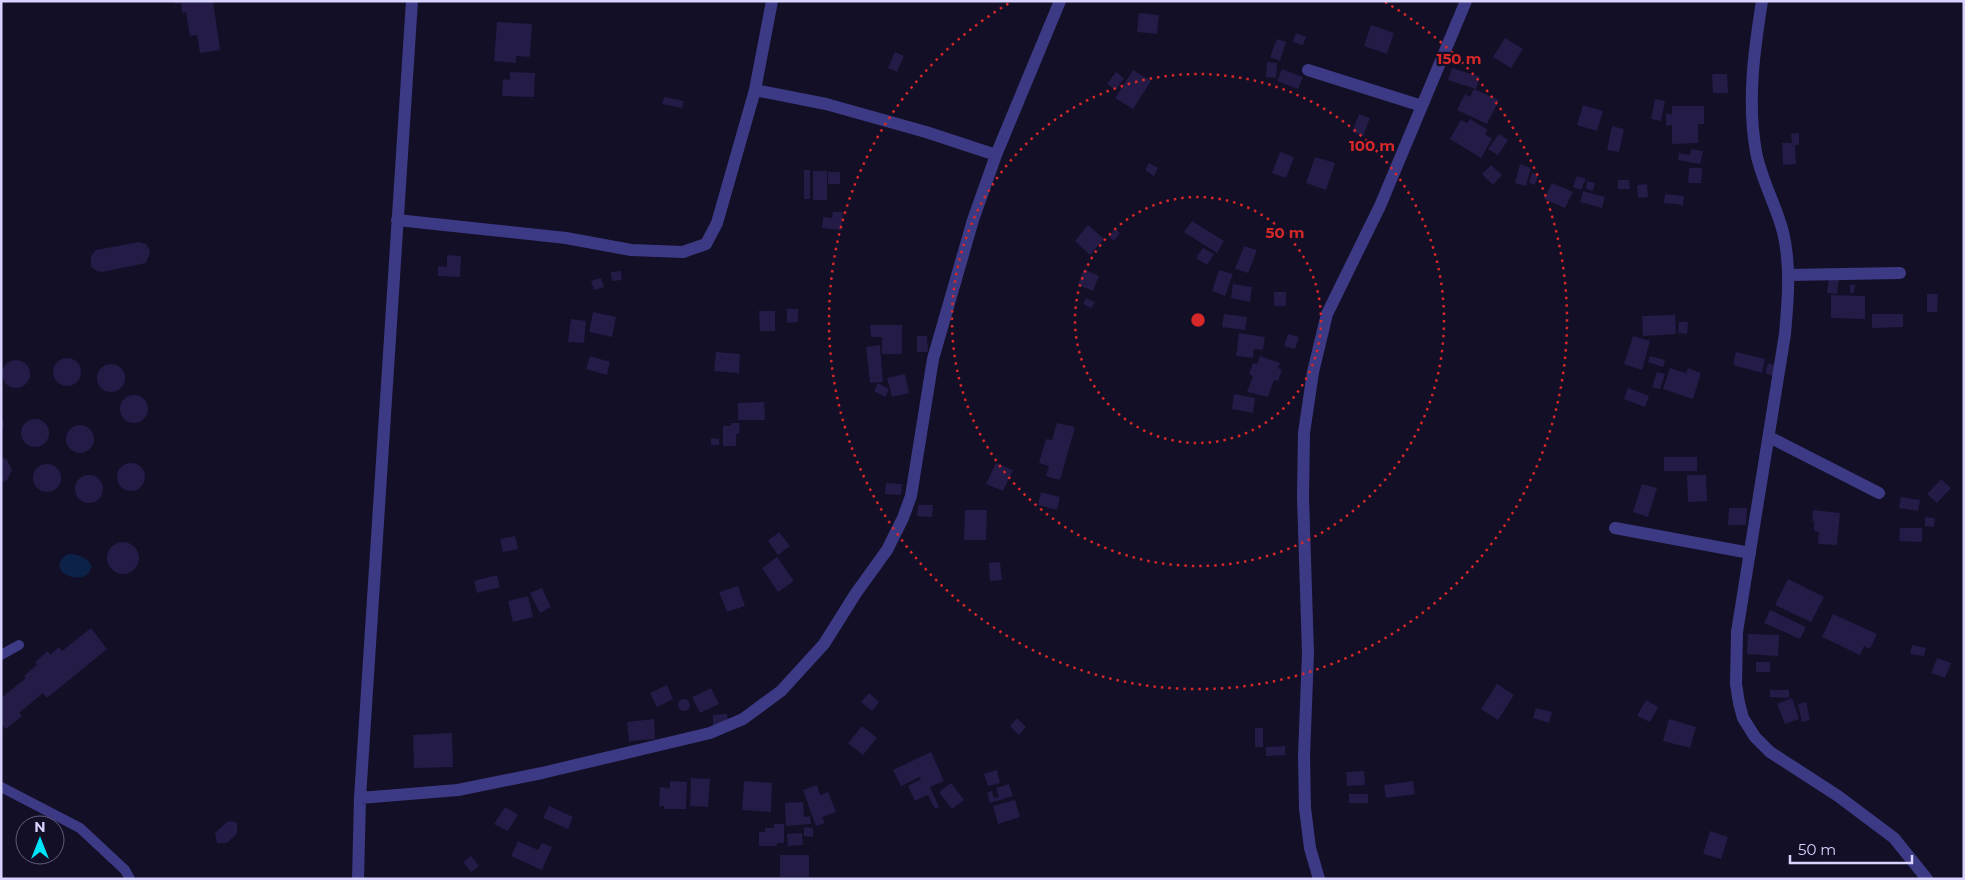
<svg xmlns="http://www.w3.org/2000/svg" width="1965" height="880" font-family="Montserrat,sans-serif">
<rect width="100%" height="100%" fill="#130f26"/>
<!-- water -->
<path fill="#0c2248" d="M 68,554 C 78,554 86,557 92,566 L 88,574 C 74,585 45,568 68,554 Z"/>
<!-- building -->
<path fill="#241b47" d="M 175,1 L 213,1 L 220,50 L 200,53 L 197,35 L 190,36 L 186,12 L 182,13 L 181,3 L 175,4 Z
M 1139,13 L 1159,15 L 1157,34 L 1137,32 Z
M 497,22 L 532,24 L 530,57 L 516,56 L 516,63 L 494,61 Z
M 1371,25 L 1394,33 L 1387,54 L 1364,46 Z
M 1296,33 L 1306,37 L 1303,45 L 1293,42 Z
M 1505,38 L 1523,49 L 1511,68 L 1493,57 Z
M 1277,39 L 1286,42 L 1280,61 L 1270,57 Z
M 895,52 L 904,56 L 897,72 L 888,68 Z
M 1267,62 L 1277,63 L 1276,78 L 1266,77 Z
M 1452,68 L 1480,77 L 1476,89 L 1448,80 Z
M 1282,69 L 1303,77 L 1298,89 L 1277,81 Z
M 1133,70 L 1151,81 L 1133,109 L 1115,98 Z
M 510,72 L 535,73 L 534,97 L 502,96 L 503,79 L 510,80 Z
M 1116,72 L 1124,78 L 1116,90 L 1107,84 Z
M 1712,74 L 1727,74 L 1728,93 L 1713,93 Z
M 1474,89 L 1499,100 L 1487,124 L 1457,110 L 1465,94 L 1470,97 Z
M 664,97 L 684,101 L 682,108 L 662,104 Z
M 1655,99 L 1665,101 L 1661,121 L 1651,119 Z
M 1583,105 L 1603,111 L 1597,131 L 1577,125 Z
M 1672,106 L 1704,106 L 1704,124 L 1698,124 L 1698,143 L 1672,144 L 1672,125 L 1666,126 L 1666,114 L 1672,114 Z
M 1359,114 L 1370,118 L 1363,136 L 1352,132 Z
M 1470,119 L 1488,130 L 1485,134 L 1492,139 L 1481,158 L 1450,139 L 1461,120 L 1467,123 Z
M 1612,126 L 1624,129 L 1619,152 L 1607,150 Z
M 1799,133 L 1799,145 L 1795,145 L 1796,164 L 1783,165 L 1782,143 L 1792,143 L 1791,134 Z
M 1499,134 L 1508,140 L 1498,155 L 1488,149 Z
M 1691,149 L 1703,151 L 1700,164 L 1678,160 L 1679,153 L 1690,155 Z
M 1280,152 L 1294,157 L 1286,178 L 1272,173 Z
M 1315,157 L 1335,163 L 1326,190 L 1306,183 Z
M 1149,163 L 1158,168 L 1154,176 L 1145,170 Z
M 1520,164 L 1531,168 L 1526,186 L 1515,183 Z
M 1491,165 L 1502,175 L 1493,185 L 1482,174 Z
M 1689,168 L 1702,168 L 1701,183 L 1688,183 Z
M 804,170 L 810,170 L 810,199 L 804,199 Z
M 813,171 L 827,171 L 827,200 L 813,200 Z
M 828,172 L 840,172 L 840,184 L 828,184 Z
M 1532,173 L 1538,175 L 1535,185 L 1529,183 Z
M 1577,176 L 1586,179 L 1581,190 L 1573,187 Z
M 1618,180 L 1629,180 L 1630,189 L 1618,189 Z
M 1587,181 L 1595,183 L 1593,191 L 1586,189 Z
M 1552,183 L 1573,192 L 1565,208 L 1544,199 Z
M 1647,184 L 1648,197 L 1638,198 L 1637,185 Z
M 1583,191 L 1605,197 L 1602,208 L 1580,202 Z
M 1665,194 L 1684,196 L 1683,205 L 1664,203 Z
M 833,212 L 843,212 L 841,230 L 822,228 L 823,217 L 832,218 Z
M 1192,221 L 1224,241 L 1217,253 L 1184,232 Z
M 1088,225 L 1104,239 L 1090,255 L 1075,241 Z
M 1115,229 L 1120,233 L 1114,241 L 1109,237 Z
M 139,242 L 146,244 L 149,249 L 150,253 L 146,263 L 102,272 L 97,271 L 91,267 L 91,256 L 96,250 Z
M 1244,246 L 1257,250 L 1248,273 L 1235,269 Z
M 1203,248 L 1214,254 L 1207,265 L 1196,258 Z
M 447,255 L 461,256 L 460,277 L 438,276 L 438,266 L 447,267 Z
M 1084,269 L 1099,276 L 1093,291 L 1078,285 Z
M 1219,270 L 1233,274 L 1225,296 L 1212,291 Z
M 621,271 L 622,280 L 612,281 L 611,272 Z
M 601,278 L 604,287 L 594,290 L 591,281 Z
M 1829,278 L 1839,279 L 1837,294 L 1827,293 Z
M 1233,284 L 1252,287 L 1250,302 L 1231,298 Z
M 1850,285 L 1855,285 L 1854,293 L 1850,293 Z
M 1274,292 L 1286,292 L 1286,306 L 1274,306 Z
M 1927,294 L 1938,294 L 1937,312 L 1927,312 Z
M 1831,295 L 1865,296 L 1865,319 L 1831,318 Z
M 1086,298 L 1095,302 L 1091,308 L 1083,304 Z
M 787,309 L 798,309 L 798,322 L 787,323 Z
M 759,311 L 775,311 L 775,331 L 760,331 Z
M 593,312 L 616,317 L 612,337 L 589,332 Z
M 1224,314 L 1247,317 L 1245,330 L 1222,327 Z
M 1872,314 L 1903,314 L 1903,327 L 1872,328 Z
M 1675,315 L 1676,334 L 1643,336 L 1642,316 Z
M 571,319 L 586,321 L 584,343 L 568,342 Z
M 1679,322 L 1688,322 L 1687,334 L 1678,333 Z
M 870,325 L 902,325 L 902,354 L 882,354 L 882,337 L 871,337 Z
M 1239,333 L 1265,337 L 1263,350 L 1254,349 L 1253,358 L 1236,356 Z
M 1288,334 L 1299,337 L 1295,349 L 1284,346 Z
M 917,336 L 927,336 L 928,352 L 917,352 Z
M 1633,336 L 1650,341 L 1642,370 L 1624,364 Z
M 880,345 L 883,382 L 870,383 L 866,347 Z
M 716,352 L 740,354 L 739,373 L 714,371 Z
M 1736,352 L 1765,359 L 1762,373 L 1733,365 Z
M 590,356 L 610,362 L 607,375 L 586,369 Z
M 1260,356 L 1280,363 L 1278,368 L 1282,370 L 1278,381 L 1274,380 L 1268,397 L 1247,392 L 1253,376 L 1249,374 L 1253,363 L 1257,364 Z
M 1650,356 L 1665,360 L 1663,367 L 1648,362 Z
M53 372a14 14 0 1 1 28 0a14 14 0 1 1-28 0Z
M2 374a14 14 0 1 1 28 0a14 14 0 1 1-28 0Z
M 1768,363 L 1776,365 L 1773,376 L 1765,373 Z
M97 378a14 14 0 1 1 28 0a14 14 0 1 1-28 0Z
M 1670,368 L 1686,373 L 1688,368 L 1701,373 L 1693,399 L 1663,389 Z
M 1657,372 L 1665,374 L 1660,389 L 1652,387 Z
M 905,374 L 909,393 L 892,397 L 887,378 Z
M 878,383 L 889,389 L 885,397 L 874,391 Z
M 1628,388 L 1649,396 L 1645,407 L 1624,399 Z
M 1234,394 L 1255,398 L 1253,413 L 1232,409 Z
M120 409a14 14 0 1 1 28 0a14 14 0 1 1-28 0Z
M 764,402 L 765,420 L 738,420 L 738,403 Z
M 1,416 L 4,424 L 2,432 L 1,432 Z
M21 433a14 14 0 1 1 28 0a14 14 0 1 1-28 0Z
M 731,423 L 740,423 L 739,434 L 736,434 L 736,446 L 723,446 L 723,426 L 731,426 Z
M 1057,423 L 1075,427 L 1060,480 L 1046,476 L 1049,466 L 1039,463 L 1046,439 L 1052,440 Z
M66 439a14 14 0 1 1 28 0a14 14 0 1 1-28 0Z
M 711,438 L 719,439 L 719,445 L 711,445 Z
M 1,456 L 7,460 L 12,470 L 7,480 L 1,483 Z
M 1664,457 L 1697,457 L 1697,471 L 1664,471 Z
M 996,463 L 1013,470 L 1003,491 L 986,484 Z
M117 477a14 14 0 1 1 28 0a14 14 0 1 1-28 0Z
M33 478a14 14 0 1 1 28 0a14 14 0 1 1-28 0Z
M 1687,475 L 1706,475 L 1707,501 L 1688,502 Z
M75 489a14 14 0 1 1 28 0a14 14 0 1 1-28 0Z
M 1941,479 L 1951,488 L 1937,503 L 1927,494 Z
M 886,483 L 902,484 L 901,495 L 885,494 Z
M 1642,484 L 1657,488 L 1648,517 L 1633,512 Z
M 1041,492 L 1060,497 L 1057,510 L 1038,505 Z
M 1901,497 L 1920,500 L 1918,511 L 1899,508 Z
M 918,505 L 933,505 L 932,517 L 917,516 Z
M 1729,508 L 1747,508 L 1746,525 L 1728,525 Z
M 965,510 L 987,510 L 986,540 L 964,540 Z
M 1813,510 L 1840,513 L 1837,545 L 1818,544 L 1819,532 L 1814,531 L 1814,521 L 1812,521 Z
M 1925,517 L 1935,518 L 1934,527 L 1925,526 Z
M 1900,528 L 1922,528 L 1922,542 L 1899,541 Z
M 779,532 L 790,546 L 778,555 L 768,541 Z
M 515,536 L 518,549 L 503,552 L 500,539 Z
M107 558a16 16 0 1 1 32 0a16 16 0 1 1-32 0Z
M 777,557 L 794,581 L 778,592 L 762,568 Z
M 1000,562 L 1002,580 L 990,581 L 989,563 Z
M 497,575 L 500,587 L 477,593 L 474,581 Z
M 1788,579 L 1824,597 L 1811,622 L 1775,605 Z
M 738,586 L 745,606 L 727,612 L 719,592 Z
M 542,588 L 551,607 L 540,613 L 530,593 Z
M 528,596 L 533,617 L 513,622 L 508,601 Z
M 1770,610 L 1806,627 L 1800,639 L 1764,623 Z
M 1833,614 L 1877,634 L 1870,649 L 1864,646 L 1860,655 L 1822,637 Z
M 91,628 L 107,649 L 47,698 L 43,693 L 19,713 L 22,716 L 6,729 L 1,724 L 1,698 L 26,678 L 24,676 L 37,665 L 35,662 L 48,651 L 50,655 L 59,647 L 62,651 Z
M 1748,634 L 1779,635 L 1778,656 L 1747,654 Z
M 1912,645 L 1926,648 L 1924,656 L 1910,654 Z
M 1937,658 L 1951,663 L 1945,678 L 1931,673 Z
M 1756,662 L 1770,662 L 1770,672 L 1756,672 Z
M 1497,684 L 1514,695 L 1498,720 L 1481,709 Z
M 667,685 L 673,699 L 657,707 L 650,693 Z
M 711,688 L 719,704 L 700,713 L 692,697 Z
M 1770,690 L 1789,690 L 1789,698 L 1770,697 Z
M 869,693 L 879,702 L 872,711 L 861,702 Z
M 1792,698 L 1799,719 L 1785,724 L 1777,704 Z
M678 705a6 6 0 1 1 12 0a6 6 0 1 1-12 0Z
M 1646,700 L 1658,707 L 1650,722 L 1637,716 Z
M 1806,702 L 1810,720 L 1802,722 L 1798,704 Z
M 1536,708 L 1552,712 L 1549,723 L 1533,718 Z
M 727,714 L 728,724 L 713,725 L 713,715 Z
M 1017,718 L 1026,727 L 1019,735 L 1010,726 Z
M 654,719 L 655,739 L 629,741 L 627,722 Z
M 1669,719 L 1696,727 L 1690,748 L 1663,741 Z
M 862,726 L 877,738 L 863,755 L 848,743 Z
M 1255,728 L 1263,728 L 1263,747 L 1255,747 Z
M 452,733 L 453,767 L 414,768 L 413,735 Z
M 1285,746 L 1285,755 L 1266,756 L 1266,747 Z
M 931,752 L 944,781 L 930,787 L 939,807 L 935,809 L 928,795 L 915,801 L 908,786 L 921,779 L 920,777 L 901,786 L 893,770 Z
M 997,770 L 1000,783 L 988,786 L 984,774 Z
M 1364,771 L 1365,785 L 1347,786 L 1346,772 Z
M 691,778 L 710,779 L 708,807 L 690,806 Z
M 670,781 L 687,782 L 686,809 L 664,809 L 664,806 L 659,806 L 660,787 L 670,788 Z
M 744,781 L 772,783 L 771,812 L 742,810 Z
M 1413,781 L 1415,794 L 1386,798 L 1384,785 Z
M 951,783 L 964,800 L 952,809 L 939,792 Z
M 1009,784 L 1013,796 L 990,803 L 987,793 L 992,791 L 994,798 L 999,797 L 996,788 Z
M 817,785 L 820,795 L 828,792 L 836,812 L 822,817 L 825,823 L 816,826 L 803,790 Z
M 1349,794 L 1368,794 L 1368,803 L 1349,803 Z
M 1015,800 L 1020,817 L 998,824 L 993,806 Z
M 803,802 L 804,817 L 810,816 L 811,824 L 786,826 L 785,803 Z
M 549,806 L 573,817 L 568,829 L 543,818 Z
M 505,807 L 518,815 L 508,831 L 494,824 Z
M 232,821 L 237,823 L 237,833 L 227,843 L 217,843 L 215,833 L 227,822 Z
M 774,824 L 784,824 L 784,843 L 777,843 L 777,846 L 759,846 L 759,832 L 765,832 L 765,828 L 774,828 Z
M 804,827 L 813,828 L 813,837 L 804,836 Z
M 1710,831 L 1728,837 L 1721,859 L 1703,854 Z
M 802,833 L 803,845 L 788,846 L 787,834 Z
M 518,841 L 538,850 L 542,843 L 552,847 L 542,870 L 511,856 Z
M 780,855 L 809,855 L 809,877 L 780,877 Z
M 471,856 L 479,866 L 471,872 L 463,862 Z"/>
<g fill="none" stroke-linecap="round" stroke-linejoin="round">
<!-- service -->
<path stroke="#3d3a85" stroke-width="10" d="M 1,655 L 19,645
M 1,787 L 80,828 L 125,870 L 130,879"/>
<!-- minor -->
<path stroke="#3d3a85" stroke-width="12" d="M 1762,1 C 1754,51 1747,102 1756,152 C 1761,179 1776,205 1783,232 C 1791,265 1788,300 1785,334 L 1737,632 L 1736,684 L 1739,703 L 1743,718 L 1755,737 L 1770,752 L 1838,796 L 1894,838 L 1927,879
M 1308,70 L 1422,106
M 755,90 L 826,104 L 926,132 L 996,155
M 397,220 L 566,238 L 631,250 L 683,252 L 706,244 L 717,223 L 755,90 L 772,1
M 1788,275 L 1900,273
M 1769,437 L 1879,493
M 1615,528 L 1750,553
M 360,798 L 458,790 L 542,773 L 710,733 L 743,719 L 781,691 L 824,644 L 856,593 L 887,550 L 903,518 L 911,496 L 933,359 L 973,220 L 996,155 L 1060,1
M 358,879 L 360,798 L 412,1
M 1319,879 L 1310,848 L 1305,808 L 1304,756 L 1308,653 L 1303,497 L 1304,433 L 1313,372 L 1327,314 L 1380,206 L 1466,1"/>
</g>
<!-- distance rings -->
<g fill="none" stroke="#d62828" stroke-width="2.5" stroke-dasharray="2.5 5">
<circle cx="1198" cy="320" r="123"/>
<circle cx="1198" cy="320" r="246"/>
<path d="M1385 2A369 369 0 1 1 1011 2"/>
</g>
<circle cx="1198" cy="320" r="8" fill="#d62828" stroke="#130f26" stroke-width="2.5"/>
<g font-size="15" text-anchor="middle" font-weight="bold" fill="#d62828" stroke="#130f26" stroke-width="4.5" stroke-linejoin="round" paint-order="stroke">
<text x="1459" y="64">150 m</text>
<text x="1372" y="151">100 m</text>
<text x="1285" y="238">50 m</text>
</g>
<!-- border -->
<rect width="1965" height="880" fill="none" stroke="#d9d4ff" stroke-width="5"/>
<!-- north arrow -->
<g transform="translate(40 840)"><circle r="24" fill="#130f26" stroke="#625e7d"/>
<path d="M0-4L9 19L0 12L-9 19Z" fill="#00e5ff"/>
<text y="-8" font-size="14" font-weight="bold" text-anchor="middle" fill="#d9d4ff">N</text>
</g>
<!-- scale -->
<path d="M1790 855v8h122v-8" fill="none" stroke="#d9d4ff" stroke-width="2.5"/>
<text x="1798" y="855" font-size="15" fill="#d9d4ff" stroke="#130f26" stroke-width="4" paint-order="stroke">50 m</text>
</svg>
